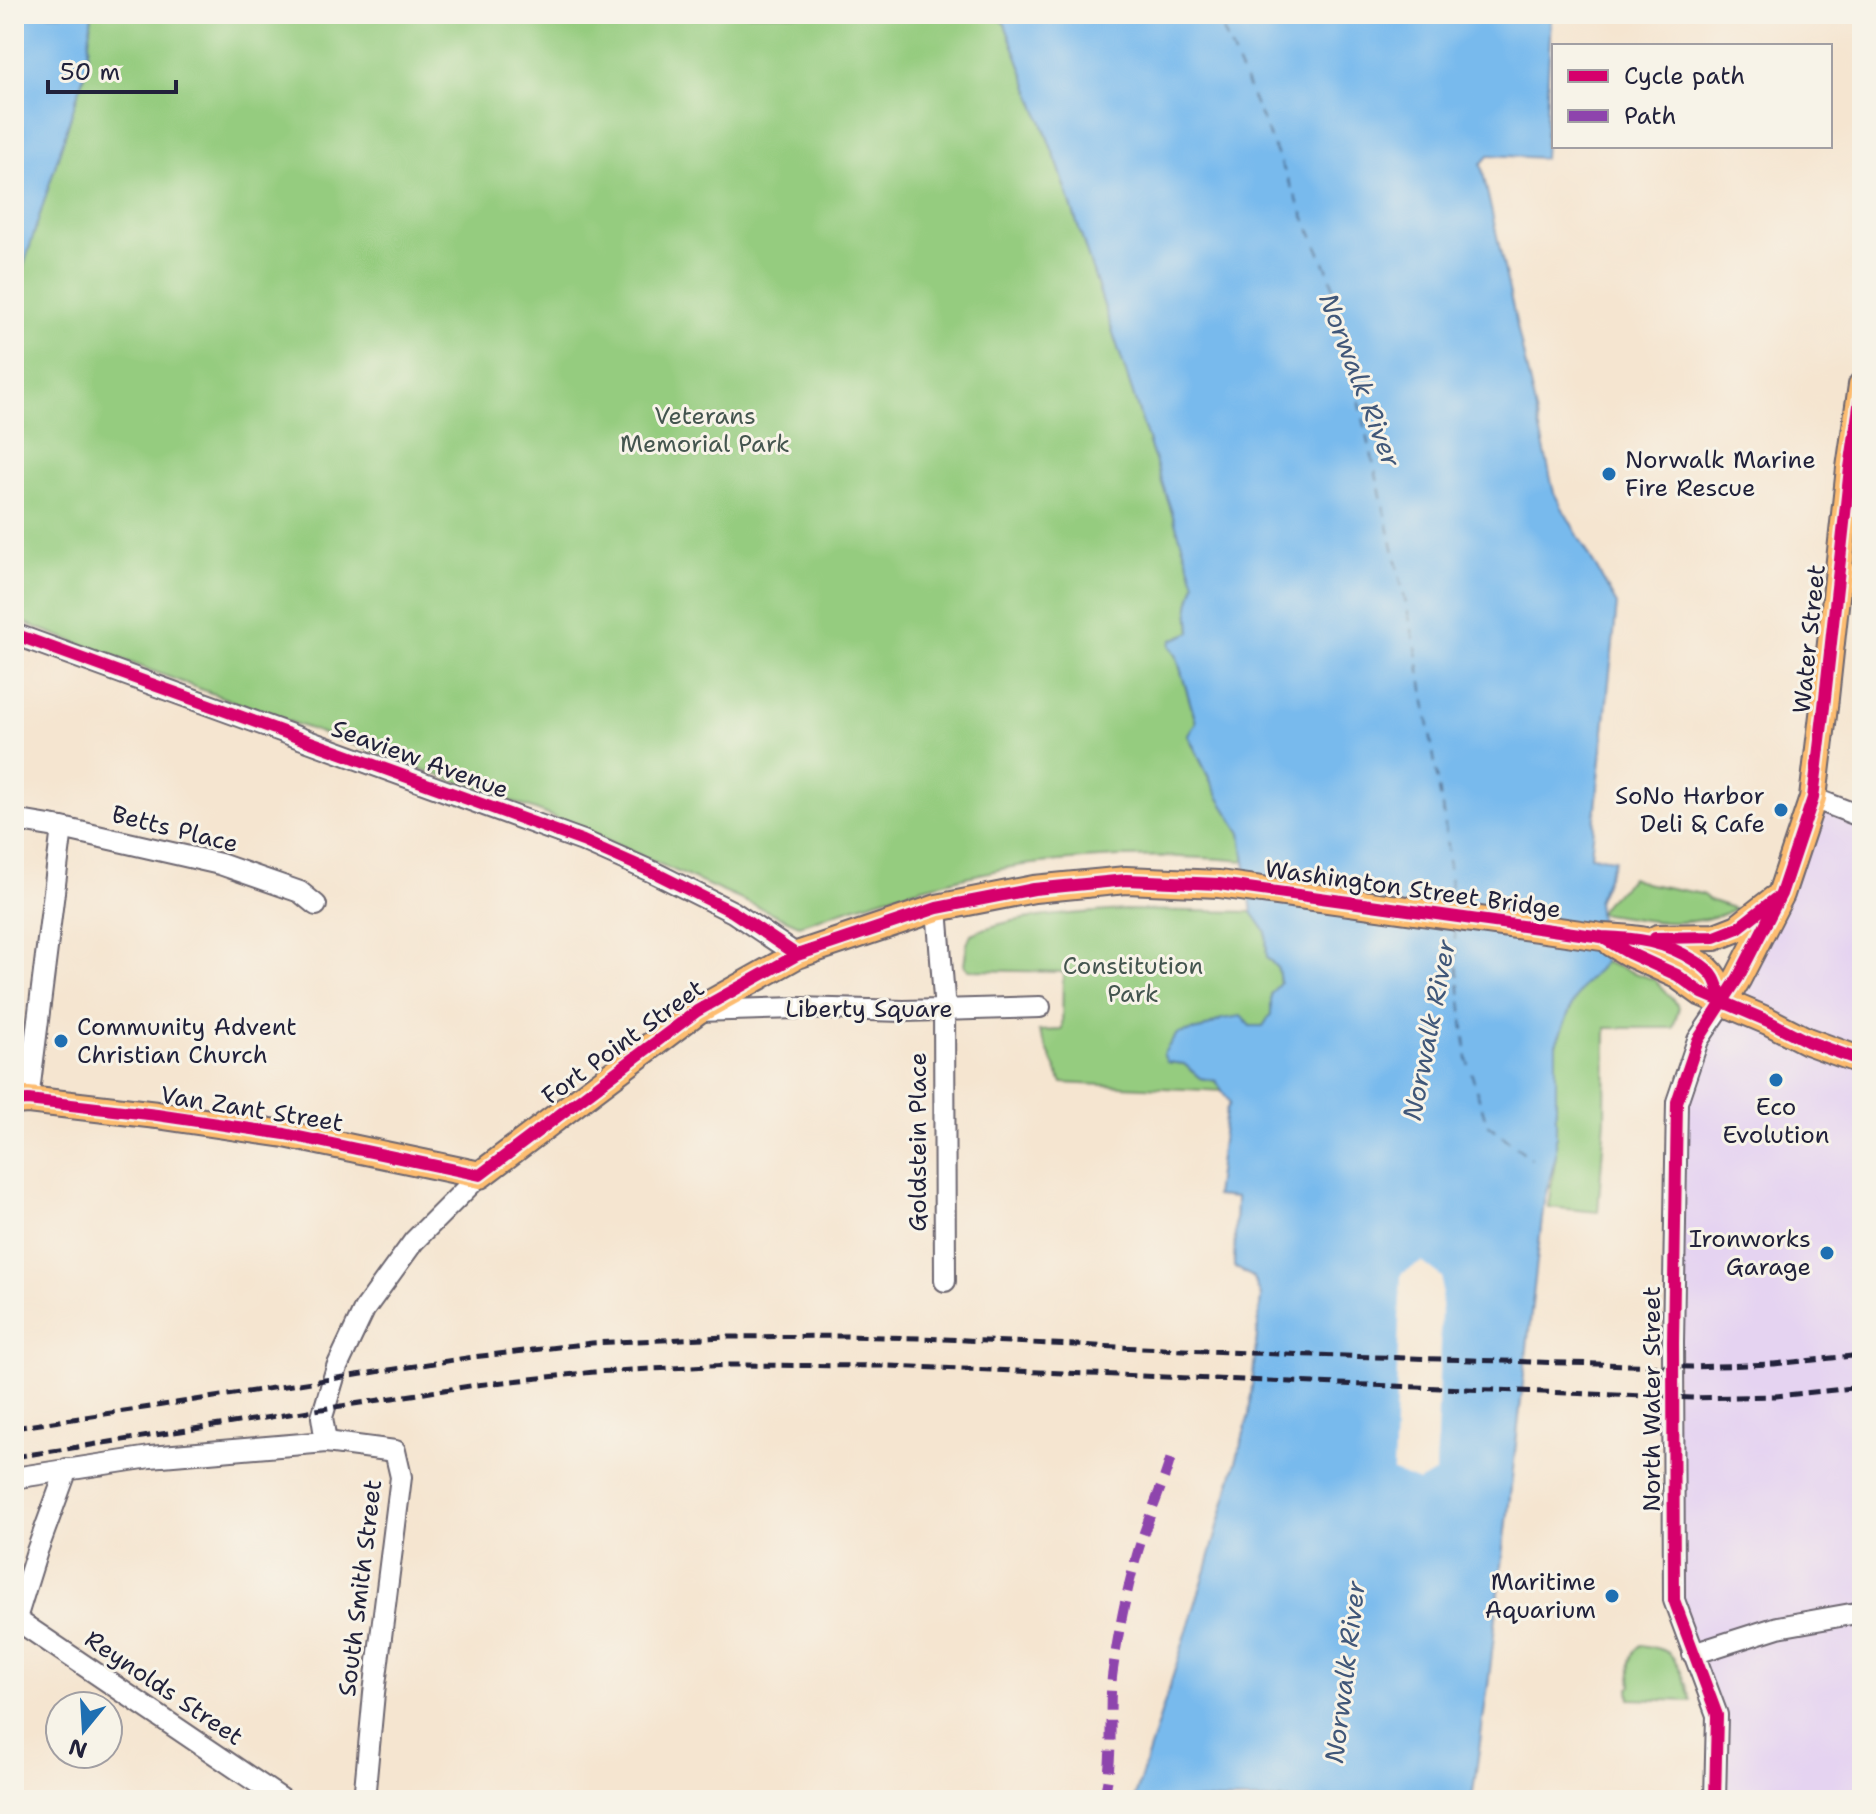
<svg xmlns="http://www.w3.org/2000/svg" width="1876" height="1814" font-family="'Shantell Sans',sans-serif">
<rect width="100%" height="100%" fill="#f7f3e8"/>
<filter id="ink" filterUnits="userSpaceOnUse"><feTurbulence type="fractalNoise" baseFrequency=".0125" numOctaves="2"/><feDisplacementMap in="SourceGraphic" scale="16" xChannelSelector="R" yChannelSelector="G"/><feConvolveMatrix kernelMatrix="1 2 1 2 8 2 1 2 1" color-interpolation-filters="sRGB"/></filter>
<filter id="wash" filterUnits="userSpaceOnUse"><feTurbulence type="fractalNoise" baseFrequency=".006" numOctaves="4" result="noise"/><feDisplacementMap in="SourceGraphic" scale="32" xChannelSelector="R" yChannelSelector="G"/><feGaussianBlur stdDeviation="1.8" result="paint"/><feColorMatrix in="noise" values="0 0 0 0 0 0 0 0 0 0 0 0 0 0 0 0 0 1.4 0 .05"/><feComposite in="paint" operator="in"/></filter>
<g filter="url(#wash)">
<rect width="100%" height="100%" fill="#f5e5d0"/>
<!-- built -->
<path fill="#e5d3f1" d="M 1813,798 L 1862,817 L 1862,1800 L 1715,1800 L 1717,1715 L 1674,1600 L 1677,1102 Z"/>
<!-- green -->
<path fill="#95cc7f" stroke="#5c775d" stroke-width="2" d="M 92,14 L 995,14 L 1005,24 L 1059,168 L 1195,583 L 1189,605 L 1191,632 L 1172,640 L 1170,645 L 1176,654 L 1196,723 L 1188,736 L 1219,798 L 1241,833 L 1245,861 C 1172,854 1097,855 1024,865 C 1006,867 988,873 970,876 C 912,889 855,905 799,925 L 541,812 L 243,705 L 14,619 L 14,297 L 86,68 Z
M 1631,877 L 1644,883 L 1702,894 L 1709,900 L 1736,909 C 1686,931 1650,921 1599,913 C 1605,897 1623,892 1631,877 Z
M 1124,910 L 1252,912 L 1266,932 L 1267,957 L 1278,969 L 1280,982 L 1271,994 L 1271,1014 L 1263,1027 L 1250,1026 L 1222,1019 L 1202,1029 L 1177,1034 L 1167,1062 L 1184,1064 L 1200,1078 L 1216,1081 L 1223,1091 L 1062,1083 L 1039,1031 L 1062,1030 L 1063,972 L 969,970 L 964,965 L 967,944 L 971,934 C 1017,914 1075,914 1124,910 Z
M 1604,962 L 1655,980 L 1679,1007 L 1673,1028 L 1606,1028 L 1605,1119 L 1598,1212 L 1548,1207 L 1556,1155 L 1556,1044 L 1572,1005 L 1582,987 Z
M 1641,1645 C 1647,1646 1661,1649 1667,1652 C 1678,1658 1688,1689 1691,1701 L 1630,1699 L 1629,1687 L 1632,1686 C 1631,1671 1627,1654 1641,1645 Z"/>
<!-- water -->
<path fill="#78baed" stroke="#4d6e94" stroke-width="2" d="M 14,14 L 92,14 L 86,68 L 14,297 Z
M 995,14 L 1551,14 L 1544,158 L 1489,155 L 1481,164 L 1554,493 L 1617,605 L 1591,856 L 1615,859 L 1597,901 L 1604,962 L 1582,987 L 1572,1005 L 1556,1044 L 1556,1155 L 1544,1201 L 1489,1678 L 1472,1800 L 1134,1800 L 1206,1570 L 1249,1415 L 1261,1296 L 1253,1277 L 1234,1267 L 1236,1198 L 1215,1196 L 1226,1110 L 1230,1103 L 1216,1081 L 1200,1078 L 1184,1064 L 1167,1062 L 1163,1054 L 1177,1034 L 1202,1029 L 1222,1019 L 1241,1016 L 1250,1026 L 1263,1026 L 1271,1014 L 1271,994 L 1280,982 L 1278,969 L 1267,957 L 1266,932 L 1252,912 L 1241,833 L 1219,798 L 1188,735 L 1196,722 L 1176,654 L 1170,645 L 1172,640 L 1191,632 L 1189,605 L 1195,583 L 1059,168 L 1005,24 Z"/>
<!-- pier -->
<path fill="#f5e5d0" d="M 1422,1262 L 1442,1277 L 1436,1472 L 1419,1482 L 1393,1472 L 1401,1274 Z"/>
<g fill="none" stroke-linecap="round" stroke-linejoin="round">
<!-- ferry -->
<path stroke="#405779" stroke-width="2" stroke-dasharray="10 8" stroke-linecap="butt" d="M 1216,14 L 1331,278 L 1417,652 L 1445,826 L 1452,903
M 1454,930 L 1467,1059 L 1487,1124 L 1532,1159"/>
</g>
</g>
<g filter="url(#ink)">
<g fill="none" stroke-linecap="round" stroke-linejoin="round">
<!-- minor casing -->
<g stroke="#6c666f" stroke-width="24">
<path id="minor" d="M 1838,572 L 1862,579
M 14,634 L 583,841 L 655,873 L 733,912 L 797,955
M 1813,798 L 1862,817
M 14,820 L 62,828 L 220,864 L 300,892 L 316,905
M 937,908 L 944,998 L 945,1281
M 697,1011 L 798,1008 L 904,1011 L 1040,1007
M 28,1100 L 62,828
M 326,1442 L 322,1417 L 337,1367 L 364,1310 L 414,1241 L 480,1175
M 14,1478 L 150,1457 L 326,1442 L 395,1451 L 401,1477 L 374,1693 L 364,1800
M 17,1620 L 283,1800
M 14,1625 L 37,1551 L 67,1469
M 1693,1654 L 1778,1627 L 1862,1612
M 1715,1800 L 1717,1715 L 1674,1600 L 1673,1343 L 1677,1102 L 1698,1040 L 1723,1003"/>
</g>
<!-- major casing -->
<g stroke="#6c666f" stroke-width="30">
<path id="major" d="M 1658,938 L 1715,937 L 1738,928 L 1775,899
M 1612,943 L 1629,953 L 1677,975 L 1702,993 L 1768,1021 L 1807,1041 L 1862,1061
M 1723,1003 L 1738,978 L 1781,894 L 1813,798 L 1824,707 L 1850,468 L 1862,385
M 14,1101 L 28,1100 L 157,1115 L 285,1134 L 480,1175 L 697,1011 L 797,955 L 937,908 L 1034,889 L 1126,880 L 1219,884 L 1602,937 C 1637,938 1664,941 1695,961 C 1702,965 1710,971 1714,978 C 1718,985 1720,995 1723,1003"/>
</g>
<!-- minor -->
<use href="#minor" stroke="#fff" stroke-width="20"/>
<!-- major -->
<use href="#major" stroke="#fdbc6f" stroke-width="26"/>
<!-- rail -->
<path stroke="#22223b" stroke-width="5" stroke-dasharray="12 6" stroke-linecap="butt" d="M 14,1428 L 473,1357 L 592,1343 L 728,1337 L 846,1336 L 921,1338 L 1250,1353 L 1692,1367 L 1774,1364 L 1862,1355
M 14,1457 L 476,1385 L 594,1372 L 729,1365 L 889,1366 L 1693,1398 L 1776,1396 L 1862,1387"/>
<!-- quiet -->
<path stroke="#8e44ad" stroke-width="10" stroke-dasharray="20 10" stroke-linecap="butt" d="M 1103,1800 C 1115,1761 1108,1718 1112,1677 C 1118,1631 1130,1571 1146,1527 C 1154,1504 1164,1481 1171,1457"/>
<!-- cycleway casing -->
<g stroke="#f7f3e8" stroke-width="17">
<path id="cycleway" d="M 14,634 L 583,841 L 655,873 L 733,912 L 797,955
M 1655,938 L 1715,937 L 1738,928 L 1775,899
M 1605,939 L 1629,953 L 1677,975 L 1702,993 L 1768,1021 L 1807,1041 L 1862,1061
M 14,1101 L 28,1100 L 157,1115 L 285,1134 L 480,1175 L 697,1011 L 797,955 L 937,908 L 1034,889 L 1126,880 L 1219,884 L 1602,937 C 1637,938 1664,941 1695,961 C 1702,965 1710,971 1714,978 C 1718,985 1720,995 1723,1003
M 1715,1800 L 1717,1715 L 1674,1600 L 1673,1343 L 1677,1102 L 1698,1040 L 1738,978 L 1781,894 L 1813,798 L 1824,707 L 1850,468 L 1862,385"/>
</g>
<!-- cycleway -->
<use href="#cycleway" stroke="#d6006c" stroke-width="12"/>
</g>
</g>
<!-- markers -->
<g fill="#1f6fb2" stroke="#f7f3e8" stroke-width="3">
<circle cx="1609" cy="474" r="8"/>
<circle cx="1781" cy="810" r="8"/>
<circle cx="61" cy="1041" r="8"/>
<circle cx="1776" cy="1080" r="8"/>
<circle cx="1827" cy="1253" r="8"/>
<circle cx="1612" cy="1596" r="8"/>
</g>
<g text-anchor="middle" stroke-width="6" stroke-linejoin="round" paint-order="stroke">
<!-- park labels -->
<g font-size="24" fill="#44554f" stroke="#f7f3e8">
<text x="705" y="424">Veterans<tspan x="705" dy="28">Memorial Park</tspan></text>
<text x="1133" y="974">Constitution<tspan x="1133" dy="28">Park</tspan></text>
</g>
<!-- poi labels -->
<g font-size="24" fill="#22223b" stroke="#f7f3e8" text-anchor="end">
<text x="1625" y="468" text-anchor="start">Norwalk Marine<tspan x="1625" dy="28">Fire Rescue</tspan></text>
<text x="1765" y="804">SoNo Harbor<tspan x="1765" dy="28">Deli &amp; Cafe</tspan></text>
<text x="77" y="1035" text-anchor="start">Community Advent<tspan x="77" dy="28">Christian Church</tspan></text>
<text x="1776" y="1115" text-anchor="middle">Eco<tspan x="1776" dy="28">Evolution</tspan></text>
<text x="1811" y="1247">Ironworks<tspan x="1811" dy="28">Garage</tspan></text>
<text x="1596" y="1590">Maritime<tspan x="1596" dy="28">Aquarium</tspan></text>
</g>
<!-- street labels -->
<g font-size="24" fill="#22223b" stroke="#f7f3e8">
<text transform="translate(1809 639) rotate(-84)" y="8">Water Street</text>
<text transform="translate(420 759) rotate(20)" y="8">Seaview Avenue</text>
<text transform="translate(175 829) rotate(14)" y="8">Betts Place</text>
<text transform="translate(1413 889) rotate(8)" y="8">Washington Street Bridge</text>
<text x="869" y="1017">Liberty Square</text>
<text transform="translate(623 1042) rotate(-36)" y="8">Fort Point Street</text>
<text transform="translate(252 1109) rotate(9)" y="8">Van Zant Street</text>
<text transform="translate(918 1142) rotate(-90)" y="8">Goldstein Place</text>
<text transform="translate(1652 1399) rotate(-90)" y="8">North Water Street</text>
<text transform="translate(360 1588) rotate(-83)" y="8">South Smith Street</text>
<text transform="translate(164 1688) rotate(34)" y="8">Reynolds Street</text>
</g>
<!-- water labels -->
<g font-size="26" font-style="italic" fill="#405779" stroke="#f7f3e8">
<text transform="translate(1360 380) rotate(69)" y="9">Norwalk River</text>
<text transform="translate(1429 1030) rotate(-79)" y="9">Norwalk River</text>
<text transform="translate(1345 1672) rotate(-83)" y="9">Norwalk River</text>
</g>
</g>
<!-- margin -->
<rect width="1876" height="1814" fill="none" stroke="#f7f3e8" stroke-width="48"/>
<!-- legend -->
<rect x="1552" y="44" width="280" height="104" fill="#f7f3e8" stroke="#a29fa3" stroke-width="2"/>
<rect x="1568" y="70" width="40" height="12" fill="#d6006c" stroke="#a29fa3" stroke-width="2"/>
<text x="1624" y="84" font-size="24" fill="#22223b">Cycle path</text>
<rect x="1568" y="110" width="40" height="12" fill="#8e44ad" stroke="#a29fa3" stroke-width="2"/>
<text x="1624" y="124" font-size="24" fill="#22223b">Path</text>
<!-- north arrow -->
<g transform="translate(84 1730) rotate(198)"><circle r="38" fill="#f7f3e8" stroke="#a29fa3" stroke-width="2"/>
<path d="M0-6L14 30L0 20L-14 30Z" fill="#1f6fb2"/>
<text y="-12" font-size="22" font-weight="bold" text-anchor="middle" fill="#22223b">N</text>
</g>
<!-- scale -->
<path d="M48 80v12h128v-12" fill="none" stroke="#22223b" stroke-width="4"/>
<text x="60" y="80" font-size="24" fill="#22223b" stroke="#f7f3e8" stroke-width="6" paint-order="stroke">50 m</text>
</svg>
